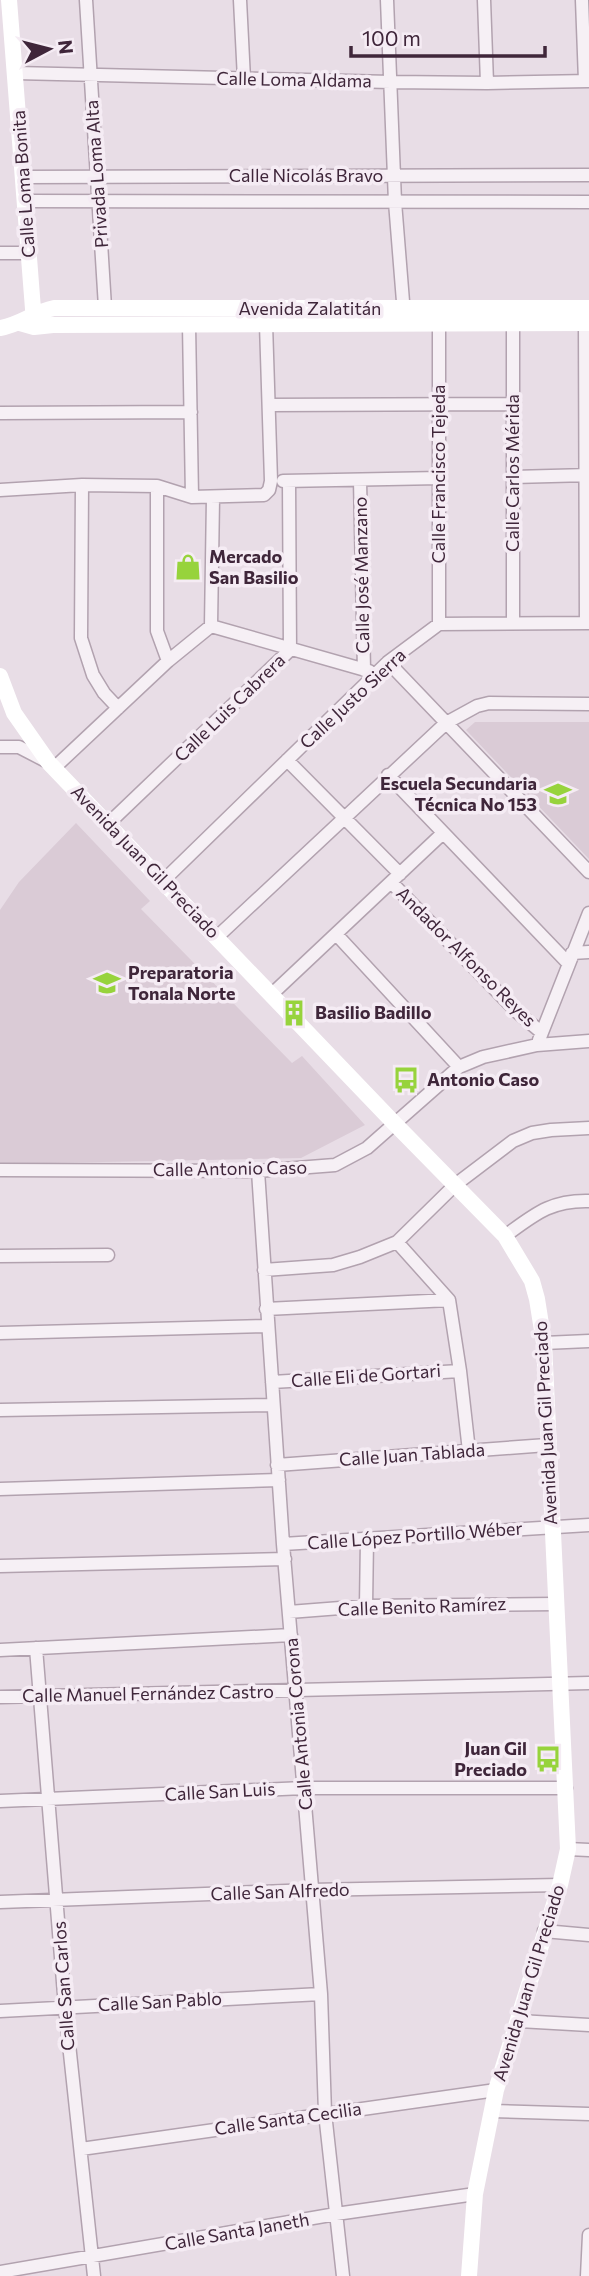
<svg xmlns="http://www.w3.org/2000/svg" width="589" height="2276" font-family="Commissioner,sans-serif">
<rect width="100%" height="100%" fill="#e8dde6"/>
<!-- built -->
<path fill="#dacbd6" d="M 475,722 L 589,722 L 589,859 L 466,730 Z
M 76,823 L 150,901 L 141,909 L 292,1063 L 302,1056 L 365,1125 L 301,1158 L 0,1164 L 0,910 L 19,882 Z"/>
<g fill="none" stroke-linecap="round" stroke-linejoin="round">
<!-- street casing -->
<g stroke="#b2a2af" stroke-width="15">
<path id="street" d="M 86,0 L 105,307
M 240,0 L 244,79
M 387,0 L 395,202 L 404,314
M 484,0 L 487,83
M 582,0 L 585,81
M 16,73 L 391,82 L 487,83 L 589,81
M 24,177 L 589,175
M 26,201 L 589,202
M 0,253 L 30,253
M 585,323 L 586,623
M 189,325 L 192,497
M 269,405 L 513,404
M 0,413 L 191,412
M 513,477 L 589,475
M 360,480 L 364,670
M 283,481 L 440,478
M 82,485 L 81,638 L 93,675 L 104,693 L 118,708
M 157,486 L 157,631 L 168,661
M 0,490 L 82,485 L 157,486 L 192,497 L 264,495 L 269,490 L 271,481 L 266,324
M 513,622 L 513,323
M 439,624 L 439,323
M 211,626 L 369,671
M 211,626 L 213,498
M 388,662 L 589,872
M 0,747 L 19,747 L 46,761
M 287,760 L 400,874
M 54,768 L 168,661 L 211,626
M 388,775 L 568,963
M 108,824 L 290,650 L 289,481
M 163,881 L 388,662 L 439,624 L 589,623
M 391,882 L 517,1012 L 541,1032
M 336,934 L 459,1067
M 217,937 L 446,723 L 477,706 L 489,703 L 589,704
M 572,953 L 589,952
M 272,994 L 443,833
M 539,1040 L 589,913
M 0,1170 L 258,1171 L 335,1165 L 367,1148 L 459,1067 L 483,1057 L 537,1045 L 589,1041
M 258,1171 L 283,1544 L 321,1994 L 325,2113 L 343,2276
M 505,1236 C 535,1214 551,1200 589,1201
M 397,1242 L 449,1300 L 460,1371 L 469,1451
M 0,1256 L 108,1255
M 264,1270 L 333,1265 L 360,1257 L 397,1242 L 455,1185 L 513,1141 L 532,1133 L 551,1130 L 589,1128
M 266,1309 L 449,1300
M 0,1333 L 267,1326
M 544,1343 L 589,1341
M 272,1382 L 460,1371
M 0,1410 L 273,1405
M 277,1465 L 547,1445
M 0,1489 L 279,1480
M 283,1544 L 589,1525
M 0,1566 L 285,1559
M 366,1606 L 367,1539
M 289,1612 L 366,1606 L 555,1604
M 36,1648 L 65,2007 L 94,2276
M 0,1650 L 291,1635
M 0,1697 L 589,1683
M 0,1801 L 304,1788 L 566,1788
M 568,1849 L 589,1850
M 0,1902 L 311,1890 L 560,1885
M 544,1931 L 589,1935
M 0,2011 L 321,1994
M 519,2021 L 589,2025
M 492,2111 L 589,2114
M 81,2149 L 496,2090
M 0,2272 L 336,2214 L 475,2194
M 587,2276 L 589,2235"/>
</g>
<!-- street -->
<use href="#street" stroke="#f6f0f5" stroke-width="12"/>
<!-- secondary -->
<path stroke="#fff" stroke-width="16" d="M 9,0 L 34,322
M 20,323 L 34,327 L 53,325 L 589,323
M 0,328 C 20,325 34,312 54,308 L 589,308
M 0,676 L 14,713 L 49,763 L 395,1124 L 505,1236 L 532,1281 L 537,1299 L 544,1343 L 568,1849 L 560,1885 L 496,2090 L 475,2194 L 469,2276"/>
</g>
<!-- icons -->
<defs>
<g id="shop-bare" transform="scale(2.1)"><path d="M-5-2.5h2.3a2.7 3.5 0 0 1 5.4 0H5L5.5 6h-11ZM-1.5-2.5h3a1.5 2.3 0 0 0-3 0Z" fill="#97d33c" stroke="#f5ecf4" stroke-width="2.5" paint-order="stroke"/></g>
<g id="school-bare" transform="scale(2.1)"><path d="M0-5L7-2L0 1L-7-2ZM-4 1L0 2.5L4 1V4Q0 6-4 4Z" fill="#97d33c" stroke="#f5ecf4" stroke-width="2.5" paint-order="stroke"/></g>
<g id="university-bare" transform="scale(2.1)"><path d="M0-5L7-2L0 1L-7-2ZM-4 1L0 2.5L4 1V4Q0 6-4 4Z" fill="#97d33c" stroke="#f5ecf4" stroke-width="2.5" paint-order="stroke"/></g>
<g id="building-bare" transform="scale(2.1)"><path d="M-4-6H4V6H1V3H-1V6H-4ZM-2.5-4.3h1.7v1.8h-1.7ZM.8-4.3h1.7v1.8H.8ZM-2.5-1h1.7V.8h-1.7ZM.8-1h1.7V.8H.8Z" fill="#97d33c" stroke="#f5ecf4" stroke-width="2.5" paint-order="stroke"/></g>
<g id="bus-bare" transform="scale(2.1)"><path d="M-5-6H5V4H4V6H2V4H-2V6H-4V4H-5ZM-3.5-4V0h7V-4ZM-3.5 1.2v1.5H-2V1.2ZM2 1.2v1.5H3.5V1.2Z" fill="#97d33c" stroke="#f5ecf4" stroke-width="2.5" paint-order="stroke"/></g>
</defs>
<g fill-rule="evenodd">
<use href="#shop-bare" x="188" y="567"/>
<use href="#school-bare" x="558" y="794"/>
<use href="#university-bare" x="107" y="983"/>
<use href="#building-bare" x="294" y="1013"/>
<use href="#bus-bare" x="406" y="1080"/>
<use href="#bus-bare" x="548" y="1759"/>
</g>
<g text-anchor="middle" stroke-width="7" stroke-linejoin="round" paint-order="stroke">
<!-- street labels -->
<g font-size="18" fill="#3f263a" stroke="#f5ecf4">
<text transform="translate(294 80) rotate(1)" y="6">Calle Loma Aldama</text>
<text transform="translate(97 174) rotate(-94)" y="6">Privada Loma Alta</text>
<text x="306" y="182">Calle Nicolás Bravo</text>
<text transform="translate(24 184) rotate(-94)" y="6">Calle Loma Bonita</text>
<text x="310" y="315">Avenida Zalatitán</text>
<text transform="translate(513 473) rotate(-90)" y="6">Calle Carlos Mérida</text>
<text transform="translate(439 474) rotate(-90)" y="6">Calle Francisco Tejeda</text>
<text transform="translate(362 575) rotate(-91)" y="6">Calle José Manzano</text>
<text transform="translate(353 699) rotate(-43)" y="6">Calle Justo Sierra</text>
<text transform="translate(230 708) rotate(-44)" y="6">Calle Luis Cabrera</text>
<text transform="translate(145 862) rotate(46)" y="6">Avenida Juan Gil Preciado</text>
<text transform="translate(466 957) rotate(45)" y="6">Andador Alfonso Reyes</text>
<text transform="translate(230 1169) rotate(-1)" y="6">Calle Antonio Caso</text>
<text transform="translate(366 1376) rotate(-4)" y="6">Calle Eli de Gortari</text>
<text transform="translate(546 1423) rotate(-93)" y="6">Avenida Juan Gil Preciado</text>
<text transform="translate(412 1455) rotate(-4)" y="6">Calle Juan Tablada</text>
<text transform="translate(415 1536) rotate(-4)" y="6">Calle López Portillo Wéber</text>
<text transform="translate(422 1607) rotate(-2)" y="6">Calle Benito Ramírez</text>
<text transform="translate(148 1694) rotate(-1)" y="6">Calle Manuel Fernández Castro</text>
<text transform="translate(299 1724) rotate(-95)" y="6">Calle Antonia Corona</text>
<text transform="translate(220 1792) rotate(-3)" y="6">Calle San Luis</text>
<text transform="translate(280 1892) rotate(-2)" y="6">Calle San Alfredo</text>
<text transform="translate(529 1983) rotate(-73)" y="6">Avenida Juan Gil Preciado</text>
<text transform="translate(64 1986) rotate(-94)" y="6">Calle San Carlos</text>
<text transform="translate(160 2002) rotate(-3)" y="6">Calle San Pablo</text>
<text transform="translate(288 2119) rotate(-8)" y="6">Calle Santa Cecilia</text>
<text transform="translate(237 2232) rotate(-10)" y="6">Calle Santa Janeth</text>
</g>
<!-- poi labels -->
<g font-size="18" font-weight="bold" fill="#3f263a" stroke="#f5ecf4" text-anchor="start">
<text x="209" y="563">Mercado<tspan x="209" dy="21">San Basilio</tspan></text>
<text x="537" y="790" text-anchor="end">Escuela Secundaria<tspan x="537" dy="21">Técnica No 153</tspan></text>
<text x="128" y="979">Preparatoria<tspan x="128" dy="21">Tonala Norte</tspan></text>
<text x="315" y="1019">Basilio Badillo</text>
<text x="427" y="1086">Antonio Caso</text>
<text x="527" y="1755" text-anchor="end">Juan Gil<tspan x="527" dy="21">Preciado</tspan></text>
</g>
</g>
<!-- north arrow -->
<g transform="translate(49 49) rotate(83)" stroke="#f5ecf4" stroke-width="5" paint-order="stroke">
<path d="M0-5L12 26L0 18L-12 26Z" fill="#3f263a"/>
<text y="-10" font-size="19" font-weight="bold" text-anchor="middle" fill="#3f263a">N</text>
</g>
<!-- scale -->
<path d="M351 46v10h194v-10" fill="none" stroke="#3f263a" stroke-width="3.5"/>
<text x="362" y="46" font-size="21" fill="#3f263a" stroke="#f5ecf4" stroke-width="5" paint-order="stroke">100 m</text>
</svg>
